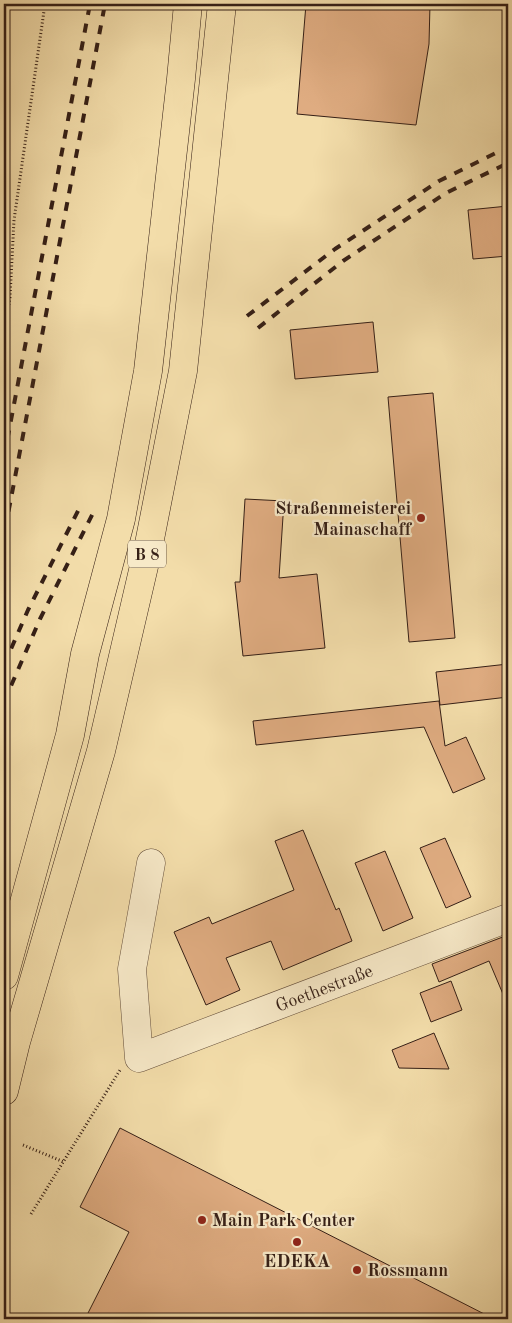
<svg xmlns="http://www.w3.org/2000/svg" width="512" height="1323" font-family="'Old Standard TT',serif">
<rect width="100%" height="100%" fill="#f3ddaa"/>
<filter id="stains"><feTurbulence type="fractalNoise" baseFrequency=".004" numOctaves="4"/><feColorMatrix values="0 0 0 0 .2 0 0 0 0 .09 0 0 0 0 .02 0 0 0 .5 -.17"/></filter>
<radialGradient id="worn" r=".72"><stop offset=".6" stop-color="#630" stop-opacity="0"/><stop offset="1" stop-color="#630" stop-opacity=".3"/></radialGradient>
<!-- building -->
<path fill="#dfac81" stroke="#351f16" d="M 306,4 L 430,4 L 429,44 L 416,125 L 297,114 Z
M 508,206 L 508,256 L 473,259 L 468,210 Z
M 373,322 L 378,372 L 295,379 L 290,330 Z
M 433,393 L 455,638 L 409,642 L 388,397 Z
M 245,499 L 284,501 L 279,578 L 317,574 L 325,648 L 243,656 L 235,582 L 240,582 Z
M 508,664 L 508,697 L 440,705 L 436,672 Z
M 439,701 L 445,746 L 466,737 L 485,779 L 453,793 L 424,727 L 256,745 L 253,721 Z
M 303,830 L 336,910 L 339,908 L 352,941 L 283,970 L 271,941 L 226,958 L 240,990 L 206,1005 L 174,932 L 209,917 L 212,924 L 294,890 L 275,841 Z
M 445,838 L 471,897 L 446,908 L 420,848 Z
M 385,851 L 413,918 L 383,931 L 355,863 Z
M 508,935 L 508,1006 L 489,961 L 439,982 L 432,964 Z
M 451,981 L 462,1010 L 431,1022 L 420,993 Z
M 434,1033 L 449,1069 L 399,1068 L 392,1050 Z
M 120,1128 L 494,1319 L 85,1319 L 129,1232 L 80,1207 Z"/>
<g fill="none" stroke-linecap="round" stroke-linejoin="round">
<!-- minor casing -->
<g stroke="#644e3b" stroke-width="29">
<path id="minor" d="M 151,863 L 132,969 L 139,1058 L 508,918"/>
</g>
<!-- highway casing -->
<g stroke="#351f16" stroke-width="29">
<path id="highway" d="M 4,976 L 70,735 L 85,654 L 121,519 L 148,371 L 181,79 L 188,4
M 4,1091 L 16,1042 L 101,751 L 148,549 L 183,371 L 222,4"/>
</g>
<!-- path -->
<path stroke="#351f16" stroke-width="3" stroke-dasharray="1 2.5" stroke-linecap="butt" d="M 4,336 L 10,297 L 14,220 L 45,4
M 23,1145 L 64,1162
M 31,1214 L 120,1070"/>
<!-- minor -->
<use href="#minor" stroke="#f7e9c8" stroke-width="28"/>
<!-- highway -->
<use href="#highway" stroke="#f3ddaa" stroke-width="28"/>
<!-- rail -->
<path stroke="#351f16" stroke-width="4" stroke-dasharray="9 9" stroke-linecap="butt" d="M 247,316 L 335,249 L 439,181 L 508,147
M 258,328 L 343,261 L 446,193 L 508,163
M 4,457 L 90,4
M 4,529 L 9,509 L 105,4
M 4,665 L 28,610 L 81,505
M 4,702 L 40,619 L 93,513"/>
</g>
<!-- markers -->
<g fill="#8f2418" stroke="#f7e9c8" stroke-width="2">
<circle cx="421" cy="518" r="5"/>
<circle cx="202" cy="1220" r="5"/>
<circle cx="297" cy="1242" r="5"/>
<circle cx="357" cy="1270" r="5"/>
</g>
<g text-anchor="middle" stroke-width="4.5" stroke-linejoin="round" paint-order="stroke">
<!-- shield labels -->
<rect fill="#f7e9c8" stroke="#6f5c4b" stroke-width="1" x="128" y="540.5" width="38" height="27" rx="4"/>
<g font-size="16" font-weight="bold" fill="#351f16">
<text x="147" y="560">B 8</text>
</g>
<!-- poi labels -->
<g font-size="18" font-weight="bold" fill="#351f16" stroke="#f7e9c8" text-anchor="start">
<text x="411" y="514" text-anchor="end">Straßenmeisterei<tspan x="411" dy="21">Mainaschaff</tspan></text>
<text x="212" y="1226">Main Park Center</text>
<text x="297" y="1267" text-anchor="middle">EDEKA</text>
<text x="367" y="1276">Rossmann</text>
</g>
<!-- street labels -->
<g font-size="18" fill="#351f16" stroke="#f7e9c8">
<text transform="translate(324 988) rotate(-21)" y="6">Goethestraße</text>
</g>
</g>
<!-- margin -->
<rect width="512" height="1323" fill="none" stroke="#f3ddaa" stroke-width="20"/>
<rect x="5" y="5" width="502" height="1313" fill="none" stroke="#351f16" stroke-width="2.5"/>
<rect x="10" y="10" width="492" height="1303" fill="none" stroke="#351f16"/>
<rect width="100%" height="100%" filter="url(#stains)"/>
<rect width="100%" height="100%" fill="url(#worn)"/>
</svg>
